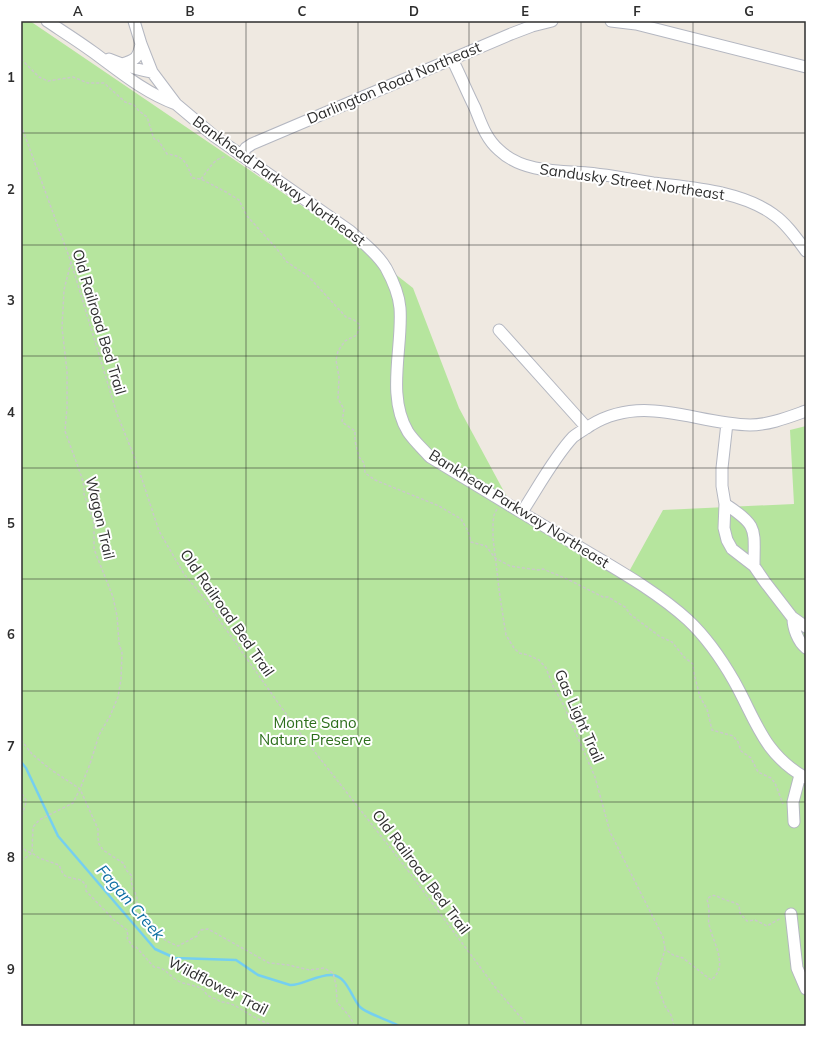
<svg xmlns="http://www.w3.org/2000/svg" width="827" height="1047" font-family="Mulish,sans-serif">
<rect width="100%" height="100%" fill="#efe9e1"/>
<!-- green -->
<path fill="#b6e59e" d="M 21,21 L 30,21 L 348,237 L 413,288 L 459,408 L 515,512 L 626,577 L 663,510 L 794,504 L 790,430 L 806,426 L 806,1026 L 21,1026 Z"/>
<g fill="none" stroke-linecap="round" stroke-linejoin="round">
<!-- stream -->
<path stroke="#75cff0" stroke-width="2.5" d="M 21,762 L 26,768 L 58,836 L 155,949 L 175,958 L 236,960 L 258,975 L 290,985 C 301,986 318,974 332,975 C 347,976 351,997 360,1007 C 367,1014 389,1020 399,1026"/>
<!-- minor casing -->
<g stroke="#b4b7c1" stroke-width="13">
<path id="minor" d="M 47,21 C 62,31 78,41 93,52 C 119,71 145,93 176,104
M 134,21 L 141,44 L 152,72 L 176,104 L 214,136 L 350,231 C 362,242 377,253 386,268 C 392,279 399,295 400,308 C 403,347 386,396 408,432 C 414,441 423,449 430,457 C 479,487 527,516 576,545 C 614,568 655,590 688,620 C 705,636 722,660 734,681 C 756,720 763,754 806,778
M 611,21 L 636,24 L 806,67
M 109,59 C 124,65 137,70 152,72
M 452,59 C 460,75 467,92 475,108 C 481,123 486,139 499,150 C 522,172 557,171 587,173 C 609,175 631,179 653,183 C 692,188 742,191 774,215 C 787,224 797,239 806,251
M 122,64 C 136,60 138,58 141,44
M 241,155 L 246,148 L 252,144 L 511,34 L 532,26 L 552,21
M 499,330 L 587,428
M 727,423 L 722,468 L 722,486 L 725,504 L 724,528 L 727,540 L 732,549 L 754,566 L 765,582 L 792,617 L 806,627
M 725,504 C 759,526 754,529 754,566
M 522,512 C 537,489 555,456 573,437 C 578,433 585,429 591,425 C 644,393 695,424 750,425 C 769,425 789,417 806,411
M 793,618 C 793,628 798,642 806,648
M 794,822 L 793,802 L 800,775
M 791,914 L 797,968 L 806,989"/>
</g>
<!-- path -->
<path stroke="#c9c9c9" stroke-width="1.5" stroke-dasharray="3 2" stroke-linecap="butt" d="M 21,59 L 39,77 L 48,81 L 73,77 L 88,83 L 104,83 L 125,102 L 134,105 L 139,111 L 147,117 L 154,139 L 158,140 L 167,154 C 184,156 187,163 192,178 L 201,179 L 226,192 L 239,200 L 247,216 L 276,248 L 287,262 L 308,276 L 346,317 L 354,320 L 360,325 L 357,335 L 345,341 L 338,351 L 336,360 L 339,377 L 338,399 L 344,409 L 342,422 L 355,431 L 355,441 L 359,457 L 364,463 L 365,473 L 375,480 L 439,506 L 461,519 L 468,531 L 471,542 L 486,546 L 495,558 L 510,566 L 538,570 L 543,569 L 567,579 L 603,597 L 608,597 L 625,607 L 630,614 L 659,636 L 672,642 L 685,658 L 693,664 L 694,674 L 697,685 L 700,697 L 707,709 L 712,730 L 733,736 L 738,742 L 741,751 L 751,758 L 758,772 L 771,778 L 775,783 L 783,804
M 21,125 L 71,262 L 117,414 L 136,461 L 159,531 L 184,574 L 201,594 L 296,728 L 403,864 L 498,991 L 528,1026
M 201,179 C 208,171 214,157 226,157
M 497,509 L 494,515 L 493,523 L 493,538 L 500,597 L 506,635 L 514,648 L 519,653 L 528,655 L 539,660 L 546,668 L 553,686 L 563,704 L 595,777 L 610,832 L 663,937 L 665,949
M 21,740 L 32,754 L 50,769 L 80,789 L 98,829 L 98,838 L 99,844 L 103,850 L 123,863 L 127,871 L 132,876 L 131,882 L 137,898 L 136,915 C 148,928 161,940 178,946 L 197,936 L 200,930 L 208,929 L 269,963 L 288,965 L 310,970 L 324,968 L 333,973 L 336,985 L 337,1002 L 350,1017 L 354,1025 L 357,1026
M 21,784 L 22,794 L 26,800 C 26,807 21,814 21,819 C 21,823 23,825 21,829
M 21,845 L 26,851 L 32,853 L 39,858 L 59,865 L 63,874 L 67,877 L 81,880 L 86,885 L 86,891 L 114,920 L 127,930 L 128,937 L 127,938 L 133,947 L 136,947 L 154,967 C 164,967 168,974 175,979 C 183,985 194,984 202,989 C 205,991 206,995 209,996 C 213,999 217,998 220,1002 C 235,1002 245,1013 258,1019 C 263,1022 268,1023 273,1026
M 21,861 L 32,853 L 33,827 L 39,820 L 73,803 L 80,789 L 90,764 L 99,735 L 110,716 L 118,697 L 121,679 L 122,653 L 119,643 L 117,616 L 113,597 L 94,549 L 94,523 L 84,494 L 84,486 L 82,478 L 65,431 L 67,408 L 67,371 L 62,328 L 64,290 L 71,262
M 340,1026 L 354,1025
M 674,1026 L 671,1015 L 665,1006 L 656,982 L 665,949 L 673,955 L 683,958 L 711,980 C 730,966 712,941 709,924 C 708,920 709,916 709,912 C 709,908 708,903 707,899 C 714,893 716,896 723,899 C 728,901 734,902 739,905 L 740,913 L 747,921 L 755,920 L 767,926 L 781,918"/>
<!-- minor -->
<use href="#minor" stroke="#fff" stroke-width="11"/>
</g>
<!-- grid -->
<path fill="none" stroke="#2e2e2e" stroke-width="1" stroke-opacity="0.55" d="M 134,21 L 134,1026M 246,21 L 246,1026M 358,21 L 358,1026M 469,21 L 469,1026M 581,21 L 581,1026M 693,21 L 693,1026M 21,133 L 806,133M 21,245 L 806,245M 21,356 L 806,356M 21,468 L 806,468M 21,579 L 806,579M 21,691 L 806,691M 21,802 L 806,802M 21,914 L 806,914"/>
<g text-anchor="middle" stroke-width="4" stroke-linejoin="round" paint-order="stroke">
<!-- street labels -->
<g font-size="15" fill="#2e2e2e" stroke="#fff">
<text transform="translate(394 83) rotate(-23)" y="5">Darlington Road Northeast</text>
<text transform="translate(279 181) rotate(36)" y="5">Bankhead Parkway Northeast</text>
<text transform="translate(632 182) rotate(8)" y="5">Sandusky Street Northeast</text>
<text transform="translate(99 322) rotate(73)" y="5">Old Railroad Bed Trail</text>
<text transform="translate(519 509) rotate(32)" y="5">Bankhead Parkway Northeast</text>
<text transform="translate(100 518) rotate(77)" y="5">Wagon Trail</text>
<text transform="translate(227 613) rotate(55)" y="5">Old Railroad Bed Trail</text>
<text transform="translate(579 716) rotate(66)" y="5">Gas Light Trail</text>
<text transform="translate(421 872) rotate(53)" y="5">Old Railroad Bed Trail</text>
<text transform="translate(218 986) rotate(27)" y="5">Wildflower Trail</text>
</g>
<!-- park labels -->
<g font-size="15" fill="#2c6e1b" stroke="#fff">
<text x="315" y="728">Monte Sano<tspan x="315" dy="17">Nature Preserve</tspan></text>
</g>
<!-- water labels -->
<g font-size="16" font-style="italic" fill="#0d6fa3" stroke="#fff">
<text transform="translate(131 902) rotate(49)" y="6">Fagan Creek</text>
</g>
</g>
<!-- border -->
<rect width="827" height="1047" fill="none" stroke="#ffffff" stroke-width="44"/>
<rect x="22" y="22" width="783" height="1003" fill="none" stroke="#2e2e2e" stroke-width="1.5"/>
<g font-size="13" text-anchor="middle" font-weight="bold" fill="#2e2e2e">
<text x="78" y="16">A</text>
<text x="190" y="16">B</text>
<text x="302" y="16">C</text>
<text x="414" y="16">D</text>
<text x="525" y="16">E</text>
<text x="637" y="16">F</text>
<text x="749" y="16">G</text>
<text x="11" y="82">1</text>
<text x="11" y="194">2</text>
<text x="11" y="305">3</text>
<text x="11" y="417">4</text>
<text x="11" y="528">5</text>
<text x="11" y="639">6</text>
<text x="11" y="751">7</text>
<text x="11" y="862">8</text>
<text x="11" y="974">9</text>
</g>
</svg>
